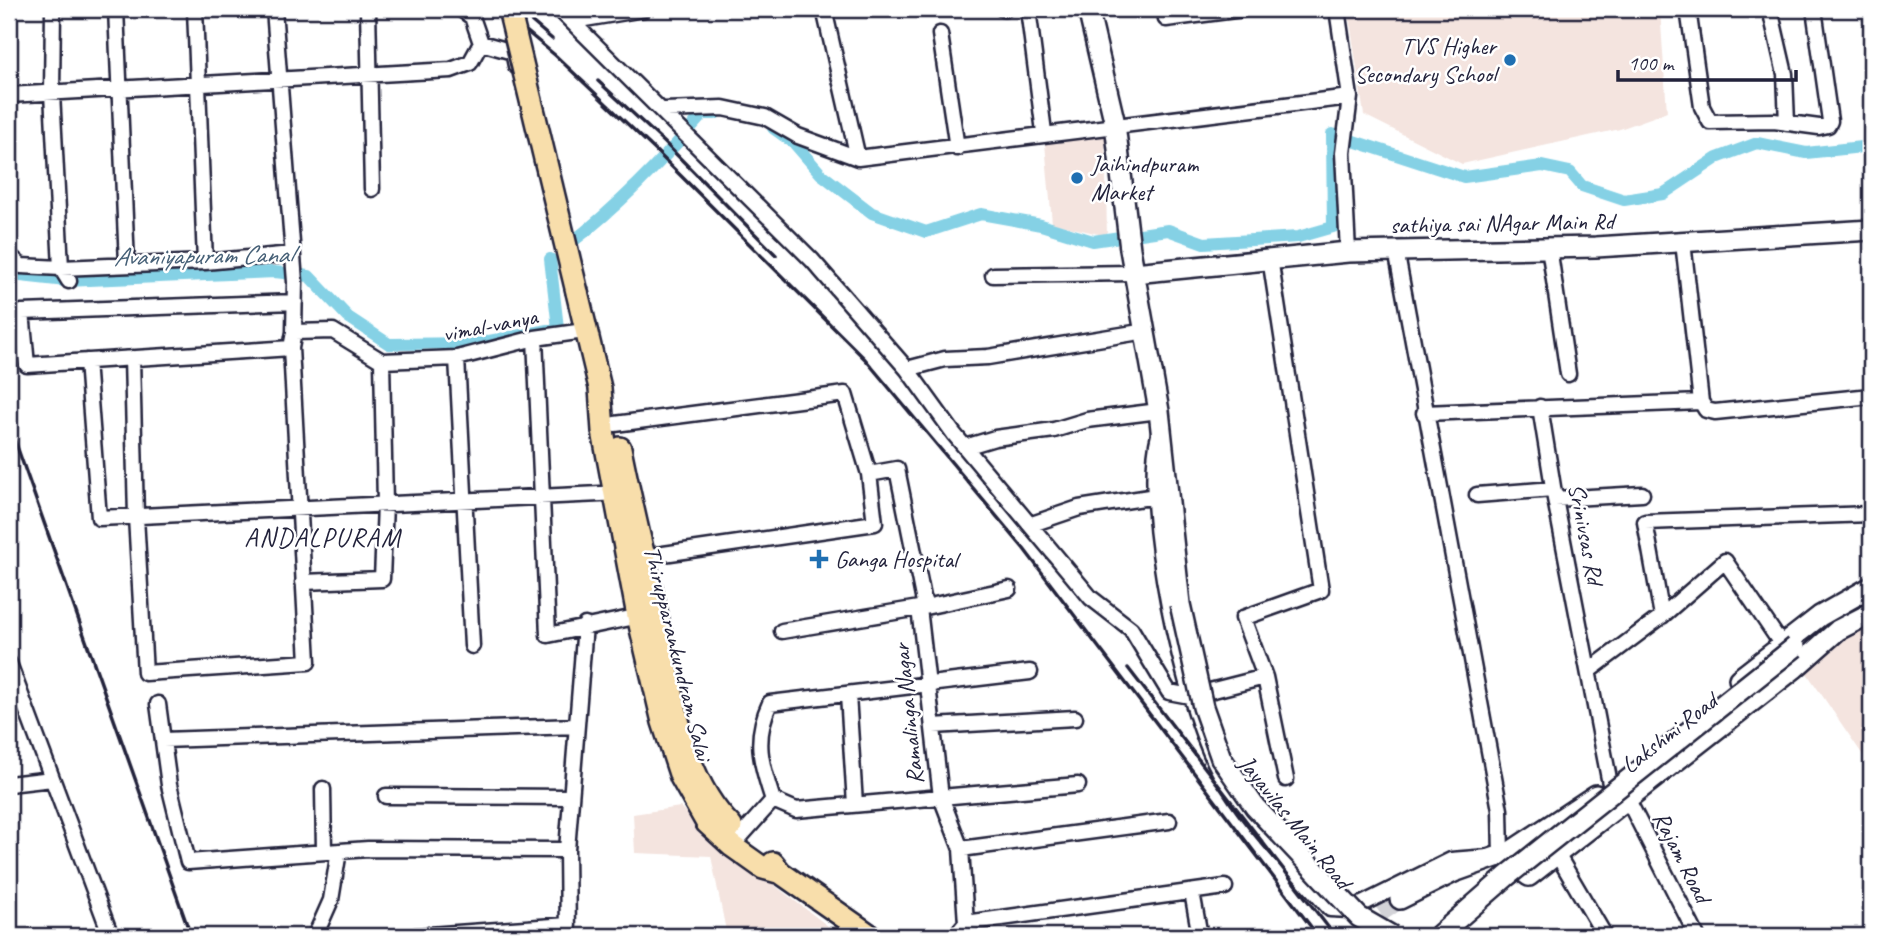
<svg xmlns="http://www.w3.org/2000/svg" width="1880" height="945" font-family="Caveat,sans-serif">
<rect width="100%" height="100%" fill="#fff"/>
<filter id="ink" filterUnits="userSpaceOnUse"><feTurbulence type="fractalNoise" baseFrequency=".0143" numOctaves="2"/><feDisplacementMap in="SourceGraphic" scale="14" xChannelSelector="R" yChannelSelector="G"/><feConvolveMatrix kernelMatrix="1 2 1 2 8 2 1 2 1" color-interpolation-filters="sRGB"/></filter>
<g filter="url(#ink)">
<!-- built -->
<path fill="#f4e4df" d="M 1348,9 L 1660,9 L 1667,112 L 1620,129 L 1462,164 L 1364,115 Z
M 1105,131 L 1107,236 L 1052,223 L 1044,132 Z
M 1871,623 L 1871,767 L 1804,669 L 1827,648 Z
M 680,807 L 720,844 L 841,936 L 727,936 L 711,856 L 635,853 L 633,814 Z"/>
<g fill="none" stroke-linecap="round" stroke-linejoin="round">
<!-- canal -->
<path stroke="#85d1e5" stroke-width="12" d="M 773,128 L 794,143 L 821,174 L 872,213 L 926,232 L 981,214 L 1041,225 L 1093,241 L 1168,230 L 1204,243 L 1298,237 L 1333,227 L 1332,134 L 1464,177 L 1542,166 L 1570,172 L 1582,186 L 1624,200 L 1663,194 L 1717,158 L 1757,143 L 1806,153 L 1871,146
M 567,246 C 618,207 661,162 703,114 L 715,114
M 9,265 L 21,276 L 66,281 L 275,272 L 309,276 L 348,317 L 389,344 L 478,343 L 558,328 L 550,259"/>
<!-- secondary-tunnel -->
<path stroke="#d3d3d8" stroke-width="19" stroke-dasharray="19 10" stroke-linecap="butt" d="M 1364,936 L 1372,918 L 1400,899"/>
<!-- street casing -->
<g stroke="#22223b" stroke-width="19">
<path id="street" d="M 53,9 L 52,93 L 61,268 L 69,281
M 116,9 L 127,264
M 195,9 L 205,262
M 368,9 L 372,189
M 559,9 L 812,260 L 907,369 L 954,434 L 1091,598 L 1131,629 L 1169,692 L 1190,696 L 1265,677
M 824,9 L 858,158 L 1350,97
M 1003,9 L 1005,9
M 1028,9 L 1044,132
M 1165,9 L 1166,19 L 1243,9
M 1337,9 L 1350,97 L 1343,153 L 1348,252
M 1688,9 L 1702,107 L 1710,122 L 1774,121 L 1819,127 L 1828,125 L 1830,121 L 1814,9
M 1770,9 L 1785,74 L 1787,123
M 573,21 L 644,9
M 940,34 L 957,148
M 481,43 L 513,52 L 516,66
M 9,95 L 451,70 L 470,63 L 481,43 L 472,17 L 461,9
M 664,110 L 723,108 L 765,117 L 798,136 L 858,158
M 1683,242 L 1701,402 L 1706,410 L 1715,412 L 1871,396
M 1549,247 L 1568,374
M 9,255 L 21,266 L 61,268 L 205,262 L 292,254
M 1270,258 L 1321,590 L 1243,618 L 1265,677 L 1286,779
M 993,275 L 1134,273
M 294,332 L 333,331 L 382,361 L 457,358 L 535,338 L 577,332
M 535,338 L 548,635 L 645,615
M 291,348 L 27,365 L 22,312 L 295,302
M 132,358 L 136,517 L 145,673 L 308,662 L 291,348 L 294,332 L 295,282 L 274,9
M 457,358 L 472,646
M 87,361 L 99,518 L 622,493
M 907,369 L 945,359 L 988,357 L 1146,331
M 1540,407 L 1555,499 L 1610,784
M 1424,413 L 1701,402
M 615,424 L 845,394 L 869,474 L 897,469 L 925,607
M 1159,435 C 1140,506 1184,707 1220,772 C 1248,822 1293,866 1330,909 L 1350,910 L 1451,860 L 1501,856 L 1500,810 L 1396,250
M 965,447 L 995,438 L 1054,430 L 1087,420 L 1159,411
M 1477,495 L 1553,489
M 1555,499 L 1642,494
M 1032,524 L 1079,508 L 1156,496
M 643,557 L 875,523 L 869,474
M 303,582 L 382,579 L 385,504 L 382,361
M 925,607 L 1009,589
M 1662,616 L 1645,522 L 1871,514
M 782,631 L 919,608
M 9,663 L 111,936
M 1590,670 L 1662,616 L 1725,561 L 1782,645
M 848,695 L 855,804
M 158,704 L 169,785 L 188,862 L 368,849 L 567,850
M 933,726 L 1075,718
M 163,740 L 577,726
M 9,784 L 52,779
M 323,789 L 324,852
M 386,796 L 571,797
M 1627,798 L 1697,936
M 773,800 C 761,764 753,739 770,703 L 1030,672
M 732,846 L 773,800 L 796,810 L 941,797 L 919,608 L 925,607
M 961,849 L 941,797 L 1078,785
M 1557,854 L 1605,936
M 1192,892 L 1200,936
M 966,923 L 961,849 L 1169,821
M 315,936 L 331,900 L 339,851
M 415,936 L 568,925
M 568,936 L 567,850 L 585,625
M 955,936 L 966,923 L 1225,887"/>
</g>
<!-- secondary casing -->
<g stroke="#22223b" stroke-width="24">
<path id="secondary" d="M 1088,9 L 1115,124 L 1130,249 L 1159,411 L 1180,604
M 1134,273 L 1348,252 L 1596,247 L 1871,230
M 1739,679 L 1820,616 L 1871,587
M 1506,859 L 1529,876 L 1795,668 L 1838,630 L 1871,613
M 1400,899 L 1454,872 L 1510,852 L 1596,795"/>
</g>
<!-- primary casing -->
<g stroke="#22223b" stroke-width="26">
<path id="primary" d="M 577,292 L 600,388 L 603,431 L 638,616 L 663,722 L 681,777 L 707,823 L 732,846 L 763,868 L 781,873
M 620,448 C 631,504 645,559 657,616 C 672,684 678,775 731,826
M 773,863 L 781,873 L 871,936"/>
</g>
<!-- street -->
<use href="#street" stroke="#fff" stroke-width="14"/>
<!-- secondary -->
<use href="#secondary" stroke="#fff" stroke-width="19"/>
<!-- primary -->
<use href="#primary" stroke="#f8deab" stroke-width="21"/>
<!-- rail -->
<path stroke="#22223b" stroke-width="3.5" d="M 500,9 L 556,56 L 656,151 L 865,359 L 1024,549 L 1318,936
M 517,9 L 552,39
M 598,81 L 665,143 L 776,255
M 9,424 L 191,936
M 1128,668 L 1335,936"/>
<!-- secondary-bridge casing -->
<g stroke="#22223b" stroke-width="24" stroke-linecap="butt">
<path id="secondary-bridge" d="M 1180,604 L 1203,707 L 1221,758 L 1255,807 L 1359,917 L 1392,936
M 1438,936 L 1507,876 L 1795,647"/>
</g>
<!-- primary-bridge casing -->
<g stroke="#22223b" stroke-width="26" stroke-linecap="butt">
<path id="primary-bridge" d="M 509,9 L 577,292"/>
</g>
<!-- secondary-bridge -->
<use href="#secondary-bridge" stroke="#fff" stroke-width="19"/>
<!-- primary-bridge -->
<use href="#primary-bridge" stroke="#f8deab" stroke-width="21"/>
</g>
</g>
<!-- markers -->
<g fill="#1f6fb2" stroke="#fff" stroke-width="2.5">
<circle cx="1510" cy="60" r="7"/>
<circle cx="1077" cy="178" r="7"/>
<path d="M815.5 548.5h7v7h7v7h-7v7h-7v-7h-7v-7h7z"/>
</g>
<g text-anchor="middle" stroke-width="5" stroke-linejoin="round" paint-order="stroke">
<!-- poi labels -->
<g font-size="24" fill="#22223b" stroke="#fff" text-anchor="start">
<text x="1496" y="54" text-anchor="end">TVS Higher<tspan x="1496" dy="28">Secondary School</tspan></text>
<text x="1091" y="172">Jaihindpuram<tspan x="1091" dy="28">Market</tspan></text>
<text x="835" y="567">Ganga Hospital</text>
</g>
<!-- street labels -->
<g font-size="24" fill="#22223b" stroke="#fff">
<text transform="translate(1502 223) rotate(-1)" y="8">sathiya sai NAgar Main Rd</text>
<text transform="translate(490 325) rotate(-11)" y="8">vimal-vanya</text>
<text transform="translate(1586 534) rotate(79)" y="8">Srinivsas Rd</text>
<text transform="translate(678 653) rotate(76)" y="8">Thirupparankundram Salai</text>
<text transform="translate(908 714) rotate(-96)" y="8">Ramalinga Nagar</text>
<text transform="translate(1669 733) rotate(-38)" y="8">Lakshmi Road</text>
<text transform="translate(1295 822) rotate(51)" y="8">Jayavilas Main Road</text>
<text transform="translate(1682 857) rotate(63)" y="8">Rajam Road</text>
</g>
<!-- water labels -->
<g font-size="26" font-style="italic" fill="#455f76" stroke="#fff">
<text transform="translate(203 255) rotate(-1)" y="9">Avaniyapuram Canal</text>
</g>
<!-- neighbourhood labels -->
<g font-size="26" letter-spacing="2" fill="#22223b" stroke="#fff">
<text x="323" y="546">ANDALPURAM</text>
</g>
</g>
<!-- margin -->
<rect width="1880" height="945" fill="none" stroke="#fff" stroke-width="35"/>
<rect x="18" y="18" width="1845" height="910" fill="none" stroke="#22223b" stroke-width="2.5" filter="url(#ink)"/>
<!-- scale -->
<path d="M1618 70v10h178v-10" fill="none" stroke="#22223b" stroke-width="3.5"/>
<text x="1628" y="70" font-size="21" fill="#22223b" stroke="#ffffff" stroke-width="5" paint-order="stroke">100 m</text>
</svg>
